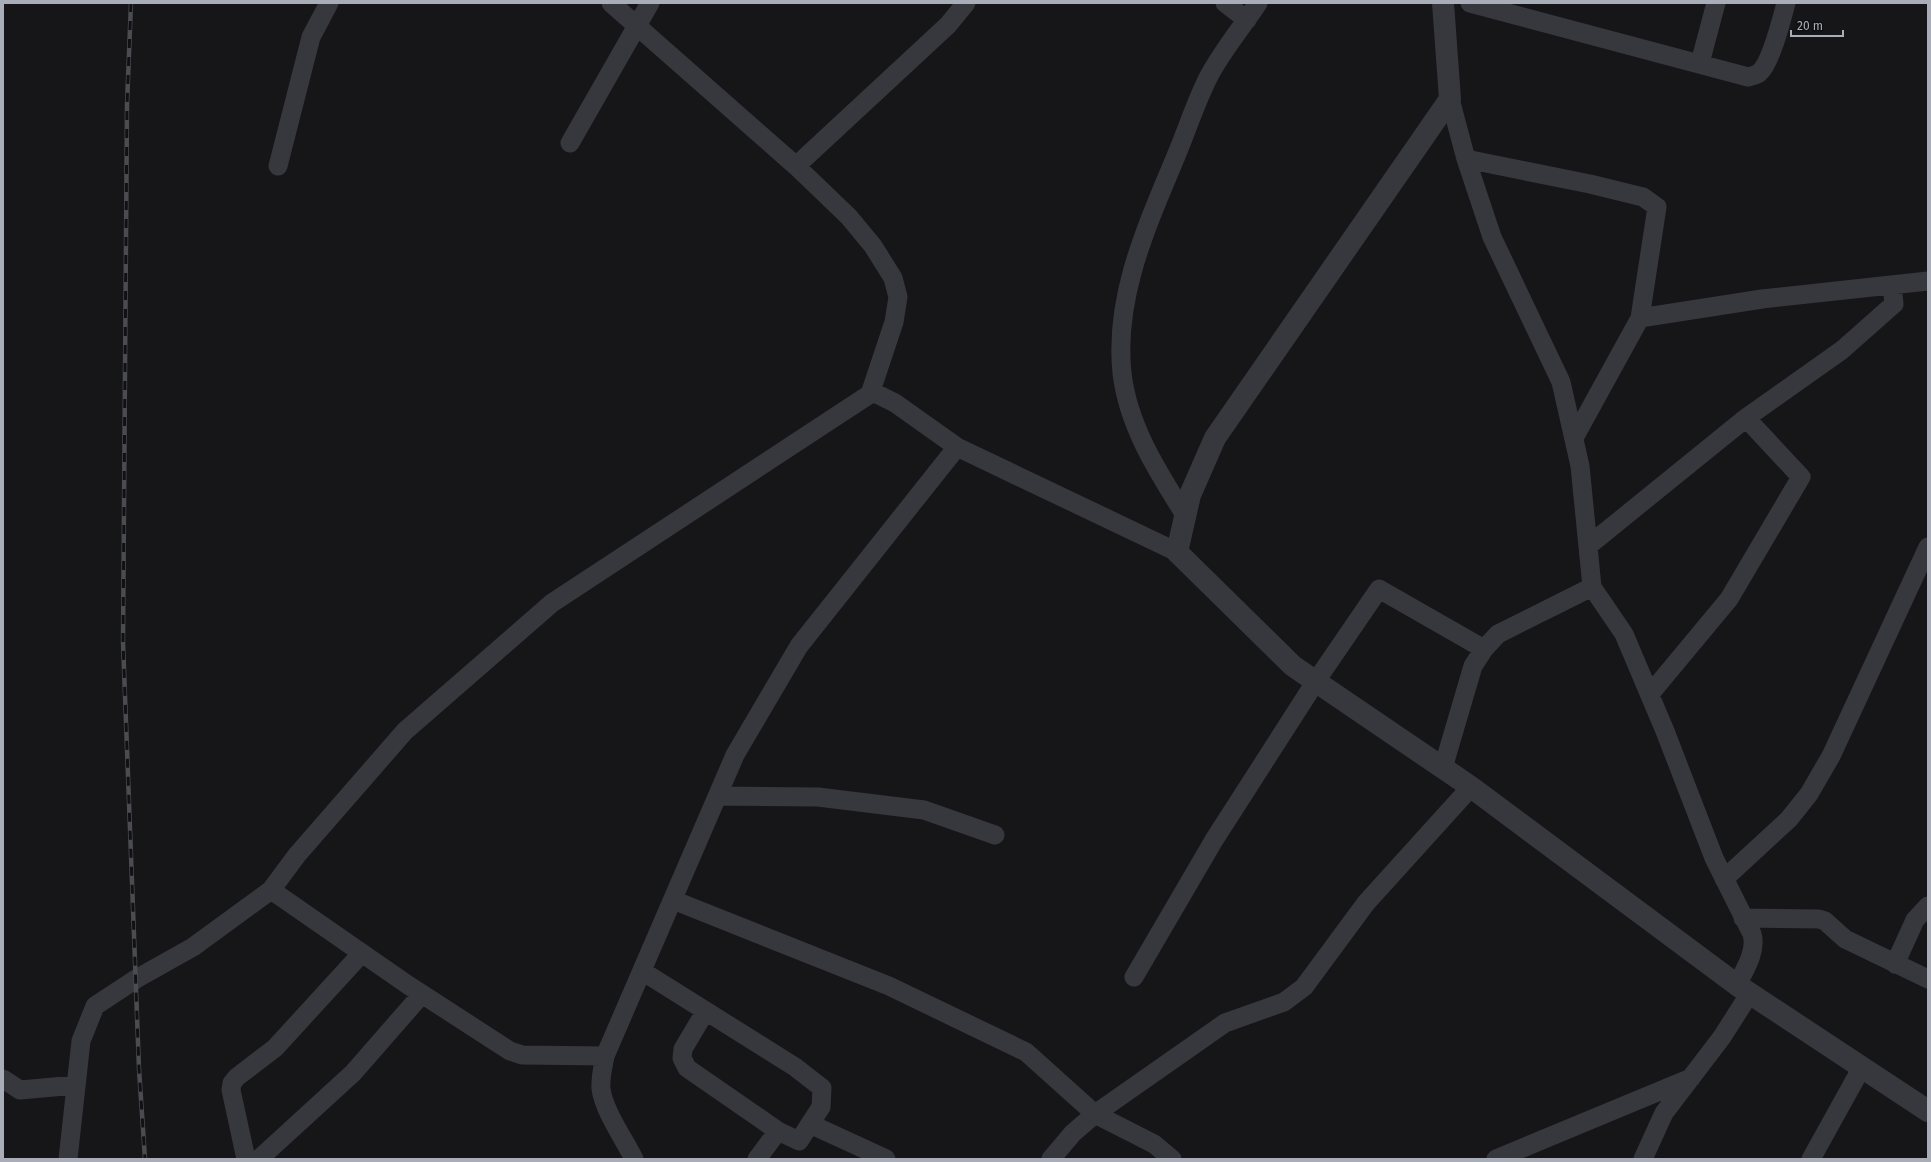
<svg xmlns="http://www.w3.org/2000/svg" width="1931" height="1162" font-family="'Fira Sans',sans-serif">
<rect width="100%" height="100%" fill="#161618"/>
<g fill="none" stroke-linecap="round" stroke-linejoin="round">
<!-- minor -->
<path stroke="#37383d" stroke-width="19" d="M 611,3 L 796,166 L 849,217 L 873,246 L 893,278 L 898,297 L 894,322 L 870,394
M 1225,3 L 1247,20
M 1470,3 L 1748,77 C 1752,76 1756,75 1759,73 C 1771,63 1782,18 1786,3
M 1700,63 L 1716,3
M 1450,99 L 1466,159 L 1492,237 L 1561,382 L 1580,466 L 1592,587 L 1624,634 L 1665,731 L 1714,858 L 1752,934 C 1757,951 1745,969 1737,985
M 570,143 L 650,3
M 1466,159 L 1590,184 L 1643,197 L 1657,207 L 1640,318 L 1574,438
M 278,166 L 311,37 L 329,3
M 796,166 L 948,25 L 966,3
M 1640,318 L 1762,299 L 1928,281
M 1185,515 C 1158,472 1128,426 1122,373 C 1114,296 1147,226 1176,156 C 1187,130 1196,101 1209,76 C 1222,51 1243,26 1258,3
M 1588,546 L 1746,418 L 1842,350 L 1894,304 L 1892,285
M 1650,694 L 1729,599 L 1801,477 L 1746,418
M 1443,768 L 1473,666 L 1484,649 L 1498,634 L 1592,587
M 718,796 L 818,797 L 924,810 L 995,835
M 1724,879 L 1789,819 L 1809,794 L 1831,756 L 1928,547
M 271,890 L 297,855 L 405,731 L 552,603 L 870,394 L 877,394 L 895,403 L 957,447 L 1177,552
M 673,900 L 889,986 L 1026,1052 L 1095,1114 L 1154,1144 L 1172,1159
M 1743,918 L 1819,919 L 1825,921 L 1845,939 L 1928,979
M 1895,964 L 1915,920 L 1928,906
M 642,971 L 795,1067 L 822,1088 L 821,1107 L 799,1141 L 778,1131 L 757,1159
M 1134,977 L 1214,840 L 1316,681 L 1379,589 L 1484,649
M 705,1012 L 683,1049 L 682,1058 L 687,1068 L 778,1131
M 605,1056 L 735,755 L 799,646 L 957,447
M 3,1079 L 20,1090 L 76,1085
M 810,1124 L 886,1159
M 68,1159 L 81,1041 L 95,1006 L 136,979 L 193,947 L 271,890 L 408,985 L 510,1051 L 522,1055 L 605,1056 C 603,1067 600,1078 601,1089 C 604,1111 624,1139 634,1159
M 246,1159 L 231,1090 L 232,1083 L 237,1077 L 275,1048 L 362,953
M 259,1159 L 353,1073 L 422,994
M 1051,1159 L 1073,1133 L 1095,1114 L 1225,1023 L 1284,1002 L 1304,987 L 1366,903 L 1471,787
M 1496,1159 L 1691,1078
M 1643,1159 L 1664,1113 L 1722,1037 L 1750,993
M 1811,1159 L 1862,1067"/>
<!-- tertiary -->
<path stroke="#37383d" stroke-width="22" d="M 1443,3 L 1450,99 L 1215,438 L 1190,495 L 1177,552 L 1293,666 L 1471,787 L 1737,985 L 1928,1111"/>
<!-- rail casing -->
<g stroke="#4a4c52" stroke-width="4.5">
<path id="rail" d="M 131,3 L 127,105 L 123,642 L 139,1069 L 145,1159"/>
</g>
<!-- rail -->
<use href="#rail" stroke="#111113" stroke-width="3" stroke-dasharray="9" stroke-linecap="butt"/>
</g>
<!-- border -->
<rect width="1931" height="1162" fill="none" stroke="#a8adb8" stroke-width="8"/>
<!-- scale -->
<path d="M1791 30v6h52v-6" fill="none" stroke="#a8adb8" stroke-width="2"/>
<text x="1797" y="30" font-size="12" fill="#a8adb8" stroke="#111113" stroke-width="3" paint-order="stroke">20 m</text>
</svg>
